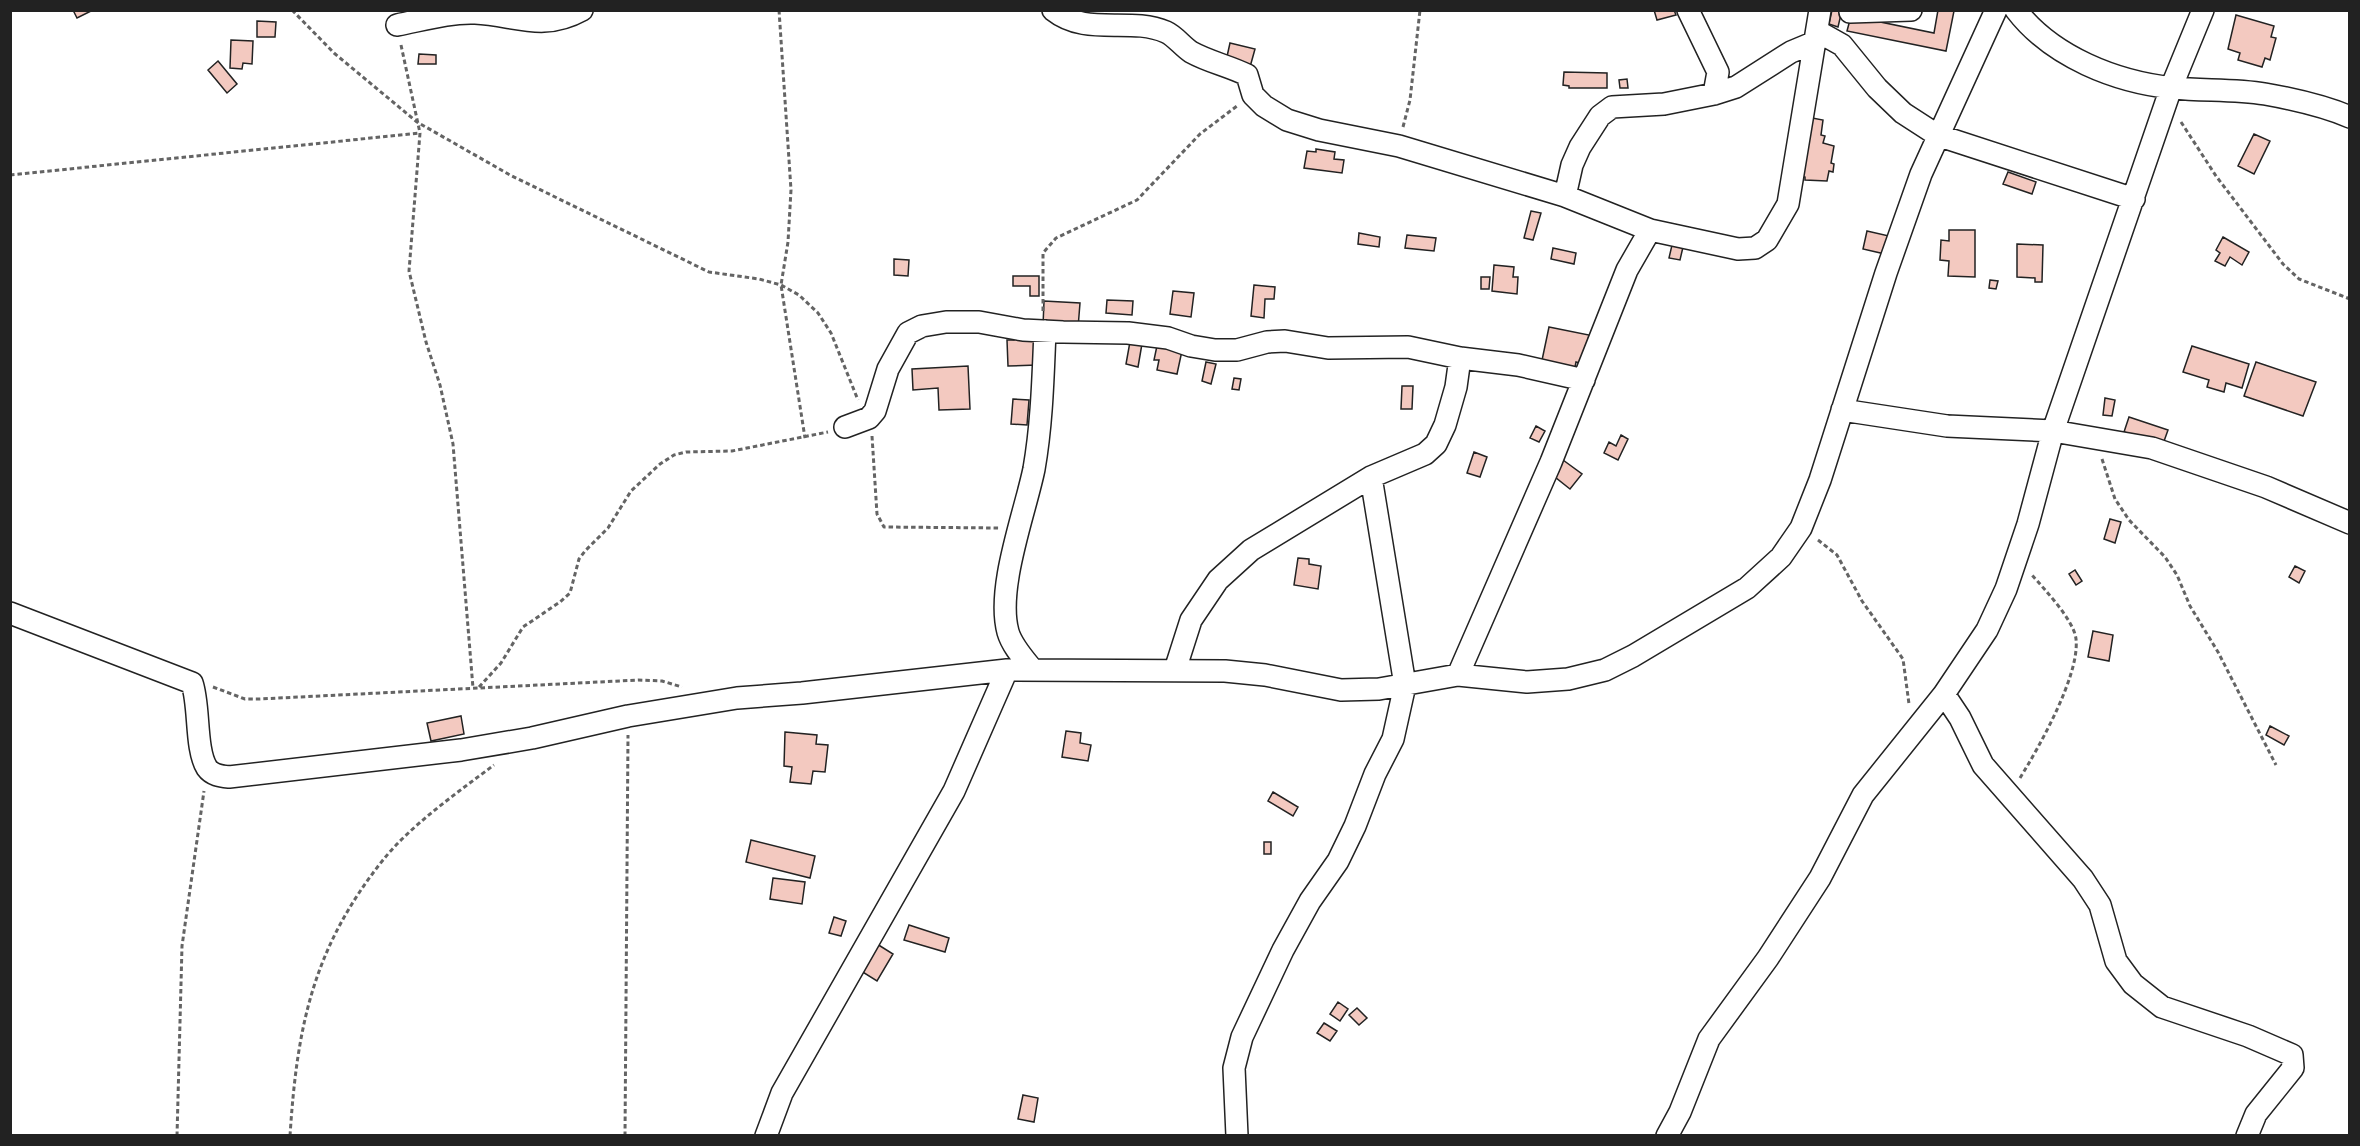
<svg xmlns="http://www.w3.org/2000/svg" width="2360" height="1146" font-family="Georgia,serif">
<rect width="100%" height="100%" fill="#fff"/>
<!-- building -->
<path fill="#f3c9c0" stroke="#222" stroke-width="1.5" d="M 73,10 L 93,10 L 77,18 Z
M 1654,10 L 1674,10 L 1676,15 L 1657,20 Z
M 1832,10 L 1842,10 L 1838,27 L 1829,24 Z
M 1938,10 L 1954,11 L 1946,51 L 1847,31 L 1851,16 L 1934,33 Z
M 2236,15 L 2274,26 L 2271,37 L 2276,38 L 2270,60 L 2265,58 L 2262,67 L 2238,60 L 2240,53 L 2228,49 Z
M 257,21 L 276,22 L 275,37 L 257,37 Z
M 231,40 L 253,41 L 252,64 L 243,63 L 242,69 L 230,68 Z
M 1230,43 L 1255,49 L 1250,67 L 1226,61 Z
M 419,54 L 436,55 L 436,64 L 418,64 Z
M 218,61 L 237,84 L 227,93 L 208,70 Z
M 1564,72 L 1607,73 L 1607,88 L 1569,88 L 1569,86 L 1563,85 Z
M 1627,79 L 1628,88 L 1620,88 L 1619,80 Z
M 1807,117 L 1823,120 L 1821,135 L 1825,136 L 1823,143 L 1834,146 L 1831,163 L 1834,164 L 1833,172 L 1829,171 L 1827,181 L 1805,180 L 1805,177 L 1796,175 Z
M 2254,134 L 2270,141 L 2254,174 L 2238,166 Z
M 1316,149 L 1335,152 L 1334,159 L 1344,160 L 1342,173 L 1304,168 L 1307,151 L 1316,152 Z
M 2008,172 L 2036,182 L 2032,194 L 2003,184 Z
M 1531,211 L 1541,213 L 1533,240 L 1524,238 Z
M 1949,230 L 1975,230 L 1975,277 L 1948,276 L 1949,261 L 1940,260 L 1941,240 L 1949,241 Z
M 1867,231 L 1889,236 L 1885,254 L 1863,249 Z
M 1359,233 L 1380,237 L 1379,247 L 1358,244 Z
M 1407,235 L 1436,238 L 1434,251 L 1405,248 Z
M 2223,237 L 2249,252 L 2242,265 L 2230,257 L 2225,266 L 2215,261 L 2220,253 L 2216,250 Z
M 2017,244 L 2043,245 L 2042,282 L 2035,282 L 2035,278 L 2017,277 Z
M 1672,245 L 1683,247 L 1680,260 L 1669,258 Z
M 1553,248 L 1576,253 L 1574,264 L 1551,259 Z
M 894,259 L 909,260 L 908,276 L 894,275 Z
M 1494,265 L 1514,267 L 1513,277 L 1518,277 L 1517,294 L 1492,291 Z
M 1013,276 L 1039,276 L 1039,296 L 1030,296 L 1030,286 L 1013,286 Z
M 1481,277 L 1490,277 L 1489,289 L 1481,289 Z
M 1990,280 L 1998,281 L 1996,289 L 1989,288 Z
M 1254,285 L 1275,287 L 1274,299 L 1265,299 L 1264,318 L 1251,316 Z
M 1173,291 L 1194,293 L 1191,317 L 1170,314 Z
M 1107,300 L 1133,301 L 1132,315 L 1106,313 Z
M 1044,301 L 1080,303 L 1078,328 L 1043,326 Z
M 1549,327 L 1589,335 L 1583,364 L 1576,362 L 1574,372 L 1541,365 Z
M 1036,331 L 1037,365 L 1008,366 L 1007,340 L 1014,340 L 1014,332 Z
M 1131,336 L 1143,338 L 1138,367 L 1126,364 Z
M 1158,341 L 1183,346 L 1177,374 L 1157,370 L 1159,360 L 1154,360 Z
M 2192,346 L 2249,364 L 2242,388 L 2226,383 L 2224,392 L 2207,387 L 2209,380 L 2183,372 Z
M 1206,362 L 1216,364 L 1211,384 L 1202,381 Z
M 2256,362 L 2316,382 L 2303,416 L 2244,396 Z
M 968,366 L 970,409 L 939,410 L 938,388 L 913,390 L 912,369 Z
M 1234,378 L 1241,379 L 1239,390 L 1232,389 Z
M 1402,386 L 1413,386 L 1412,409 L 1401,409 Z
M 2105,398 L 2115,400 L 2112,416 L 2103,415 Z
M 1013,399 L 1029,400 L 1027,425 L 1011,424 Z
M 2129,417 L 2168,430 L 2163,444 L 2124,432 Z
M 1536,426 L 1545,431 L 1539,442 L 1530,438 Z
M 1621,435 L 1628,439 L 1618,460 L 1604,453 L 1609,442 L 1616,446 Z
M 1474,452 L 1487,457 L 1480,477 L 1467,473 Z
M 1563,460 L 1582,474 L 1570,489 L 1555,477 L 1559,471 L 1555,469 Z
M 2110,519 L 2121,522 L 2115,543 L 2104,539 Z
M 1298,558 L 1309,559 L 1309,564 L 1321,566 L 1318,589 L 1294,585 Z
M 2295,566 L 2305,571 L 2299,583 L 2289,577 Z
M 2075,570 L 2082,581 L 2076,585 L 2069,574 Z
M 2093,631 L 2113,635 L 2109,661 L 2088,657 Z
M 461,716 L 464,734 L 431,741 L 427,723 Z
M 2270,726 L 2289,736 L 2284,745 L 2266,735 Z
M 1066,731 L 1081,733 L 1080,743 L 1091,745 L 1088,761 L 1062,757 Z
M 785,732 L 817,735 L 816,744 L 828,745 L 825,772 L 813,771 L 811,784 L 790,782 L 792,767 L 784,766 Z
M 1273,792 L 1298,807 L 1293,816 L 1268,801 Z
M 751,840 L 815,856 L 810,878 L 746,862 Z
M 1264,842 L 1271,842 L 1271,854 L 1264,854 Z
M 773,878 L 805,882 L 802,904 L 770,899 Z
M 834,917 L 846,921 L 841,936 L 829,933 Z
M 909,925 L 949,938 L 945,952 L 904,940 Z
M 877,944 L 893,954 L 877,981 L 861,971 Z
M 1338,1002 L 1348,1009 L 1340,1021 L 1330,1014 Z
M 1357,1008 L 1367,1018 L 1359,1025 L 1349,1015 Z
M 1324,1023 L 1337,1031 L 1330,1041 L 1317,1033 Z
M 1023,1095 L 1038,1098 L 1034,1122 L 1018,1119 Z"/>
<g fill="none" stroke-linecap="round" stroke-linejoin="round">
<!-- minor casing -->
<g stroke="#222" stroke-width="24">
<path id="minor" d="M 1053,10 C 1087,37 1129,16 1166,32 C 1175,36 1182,46 1191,52 C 1209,62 1229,66 1247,75 L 1253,95 L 1264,106 L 1287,120 L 1319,130 L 1399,146 L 1565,196 L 1650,230 L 1738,249 L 1755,248 L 1767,240 L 1788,204 L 1820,10
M 1688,10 L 1718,72 L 1714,94
M 2016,10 C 2052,57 2116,82 2173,88 C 2204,91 2235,89 2265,94 C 2293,99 2324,106 2350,117
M 1850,12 L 1911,10
M 397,25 C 423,20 449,12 475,13 C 516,15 542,32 582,10
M 1817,31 L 1842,45 L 1877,88 L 1903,113 L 1937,135 L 2134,199
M 1565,196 L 1572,165 L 1580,147 L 1600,116 L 1612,107 L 1664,104 L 1714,94 L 1736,87 L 1791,52 L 1815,42
M 1842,410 L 1947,426 L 2053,431 L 2152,448 L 2266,487 L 2350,523
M 845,427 L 869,418 L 875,411 L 888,369 L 908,333 L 922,326 L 946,322 L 979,322 L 1023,330 L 1063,332 L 1128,333 L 1168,338 L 1191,346 L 1215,350 L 1237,350 L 1267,342 L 1285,341 L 1328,348 L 1408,347 L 1460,358 L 1518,365 L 1584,380
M 10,613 L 192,683 C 200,706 195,749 207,768 C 212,775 220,776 229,777 L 461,750 L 532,738 L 628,716 L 737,698 L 802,693 L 1007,670 L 1225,671 L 1265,675 L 1341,690 L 1379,689 L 1458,675 L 1527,682 L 1568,679 L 1605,670 L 1633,656 L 1747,588 L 1781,557 L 1801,528 L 1820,480 L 1886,273 L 1921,174 L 1996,10
M 1033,670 C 1024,659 1012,646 1008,632 C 996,588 1025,513 1034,469 C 1042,423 1043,377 1045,331
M 1175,670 L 1191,620 L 1218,580 L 1251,550 L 1371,477 L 1425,454 L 1436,444 L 1445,425 L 1456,387 L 1460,358
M 1458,675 L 1551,462 L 1627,270 L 1650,230
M 1944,694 L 1960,718 L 1983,765 L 2083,879 L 2100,905 L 2116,961 L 2133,984 L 2162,1007 L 2248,1036 L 2292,1055 L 2293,1068 L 2256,1114 L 2247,1136
M 766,1136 L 782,1093 L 954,791 L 1007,670
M 1237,1136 L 1234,1068 L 1242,1037 L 1283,950 L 1310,901 L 1338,861 L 1355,826 L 1375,774 L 1393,739 L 1405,685 L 1371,477
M 1667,1136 L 1680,1112 L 1709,1039 L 1768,958 L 1820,878 L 1863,795 L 1944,694 L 1987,630 L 2006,589 L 2028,524 L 2053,431 L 2171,88 L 2203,10"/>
</g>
<!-- path -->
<path stroke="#646464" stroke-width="3" stroke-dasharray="4.5 3" stroke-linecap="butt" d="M 292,10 L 334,53 L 417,122 L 510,175 L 709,272 L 759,279 L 781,285 L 799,295 L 818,313 L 831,333 L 858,400
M 779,10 L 791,190 L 788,242 L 781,285 L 805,438
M 401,45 L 420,133 L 409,271 L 426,342 L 440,385 L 453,444 L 473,688
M 2181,122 L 2216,176 L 2283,264 L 2299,279 L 2350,299
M 1403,127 L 1410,100 L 1420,10
M 10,175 L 420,133
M 1043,311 L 1043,253 L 1056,238 L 1137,200 L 1200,134 L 1237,106
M 872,436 L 877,514 L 884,527 L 1000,528
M 2102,459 L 2115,499 L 2129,520 L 2165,557 L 2177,575 L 2190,606 L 2218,652 L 2276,765
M 1818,540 L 1837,555 L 1862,601 L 1903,659 L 1909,704
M 213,687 L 245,699 L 259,699 L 638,680 L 662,681 L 682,687
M 479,687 L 501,663 L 523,627 L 560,602 L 570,593 L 579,559 L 585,551 L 608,528 L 631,491 L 660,464 L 674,455 L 686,452 L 732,451 L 828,432
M 2020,778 C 2039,747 2080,675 2076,639 C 2074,620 2044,589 2032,575
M 177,1136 L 182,946 L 204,791
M 290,1136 C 297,1026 313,948 383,860 C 411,825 458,792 494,765
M 625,1136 L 628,735"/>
<!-- minor -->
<use href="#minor" stroke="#fff" stroke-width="21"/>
</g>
<!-- border -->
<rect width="2360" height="1146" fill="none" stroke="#222222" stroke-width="24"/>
</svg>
